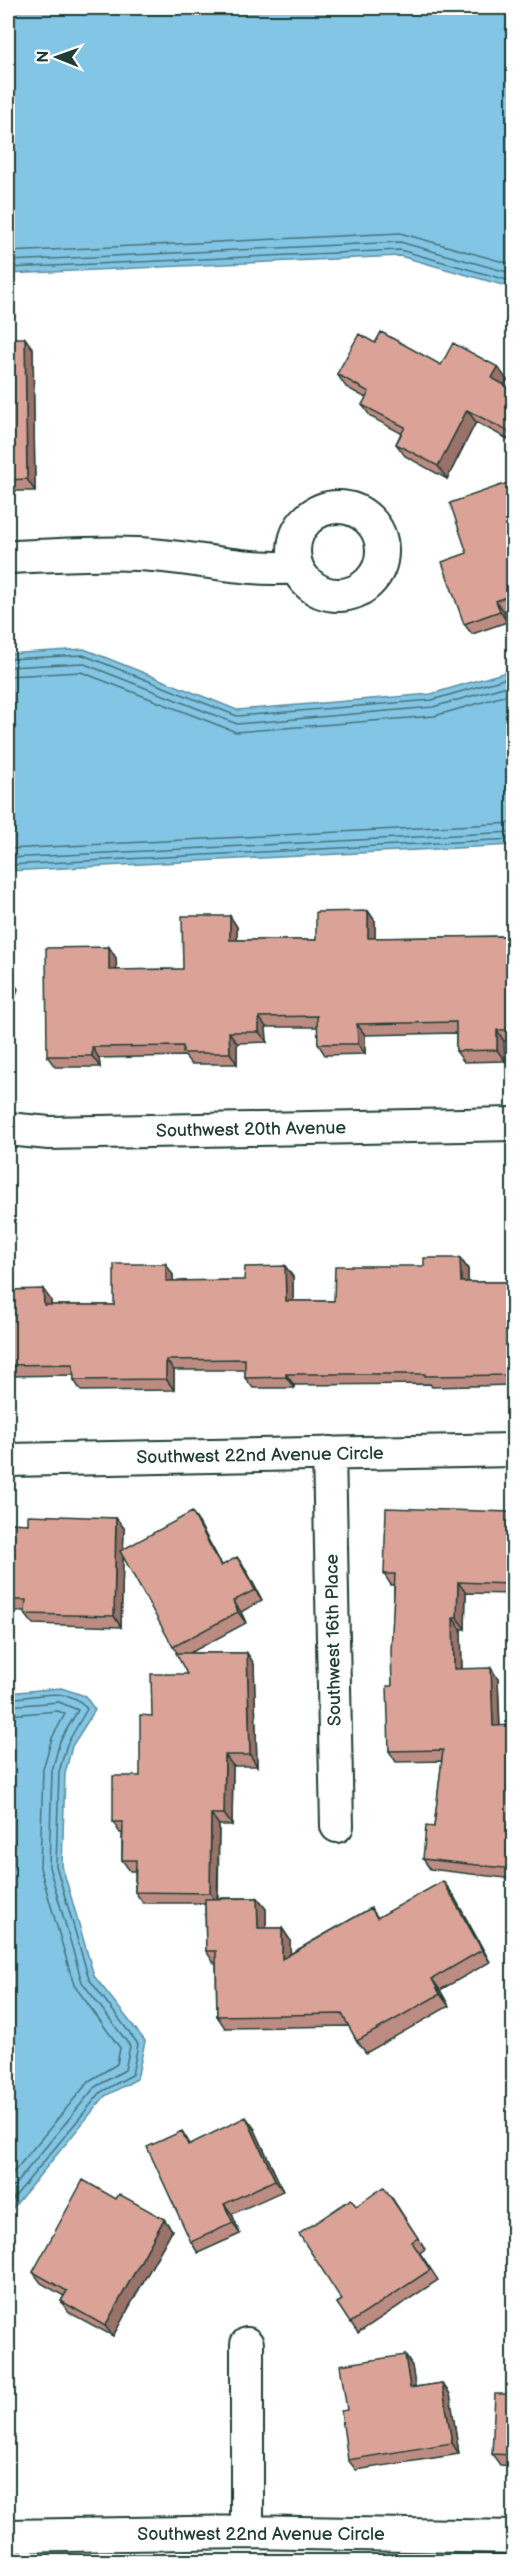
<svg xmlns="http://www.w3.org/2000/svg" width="521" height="2569" font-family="'Balsamiq Sans',sans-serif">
<rect width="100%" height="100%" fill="#fff"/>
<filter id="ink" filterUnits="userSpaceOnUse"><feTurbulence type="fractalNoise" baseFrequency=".0167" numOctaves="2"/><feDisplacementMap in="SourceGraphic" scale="12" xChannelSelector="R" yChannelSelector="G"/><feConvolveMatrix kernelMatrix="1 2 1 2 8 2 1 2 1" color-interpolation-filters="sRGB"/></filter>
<g filter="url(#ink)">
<!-- water -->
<path fill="#83c5e4" stroke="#5b8f9e" stroke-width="1.5" d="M 8,8 L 513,8 L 513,288 L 400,256 L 8,274 Z
M 84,649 L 237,710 L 431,694 L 513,670 L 513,845 L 8,871 L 8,654 Z
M 61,1688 L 85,1696 L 95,1710 L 72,1746 L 65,1774 L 62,1866 L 94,1976 L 145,2041 L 137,2079 L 105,2096 L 8,2214 L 8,1693 Z"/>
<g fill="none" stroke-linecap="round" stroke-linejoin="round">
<!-- shore -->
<path stroke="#47737a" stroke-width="1.5" d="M 8,252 L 400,233 L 514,265
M 8,261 L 400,242 L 514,274
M 8,268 L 400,250 L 514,282
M 8,659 L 83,655 L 237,716 L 432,700 L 514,676
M 8,667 L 82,663 L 237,724 L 433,707 L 514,684
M 8,676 L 81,672 L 236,732 L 434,716 L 514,693
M 8,849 L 514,823
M 8,858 L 514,832
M 8,865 L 514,839
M 8,1699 C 32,1698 70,1684 87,1709 L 67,1744 L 59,1772 L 56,1866 L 89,1979 L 138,2044 L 132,2075 L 101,2092 L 8,2205
M 8,1706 L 59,1702 L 78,1710 L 60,1741 L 52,1771 L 49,1867 L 82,1982 L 130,2046 L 125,2070 L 95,2087 L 8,2193
M 8,1715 L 58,1711 L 65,1714 L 52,1738 L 43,1769 L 40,1868 L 74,1985 L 120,2048 L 117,2064 L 89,2081 L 8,2179"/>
<!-- minor casing -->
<g stroke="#1f3d34" stroke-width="36">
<path id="minor" d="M294 551a44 44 0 1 1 88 0a44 44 0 1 1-88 0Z
M 8,557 C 50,556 94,552 137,554 C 191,556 243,572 297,567
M 8,1129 L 49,1133 L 514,1124
M 329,1453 L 337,1826
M 8,1460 L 514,1450
M 247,2344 L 247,2532
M 8,2536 L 247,2532 L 514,2537"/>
</g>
<!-- minor -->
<use href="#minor" stroke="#fff" stroke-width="32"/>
</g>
<!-- wall -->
<path fill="#bc8c82" stroke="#1f3d34" stroke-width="1.5" d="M 8,338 L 33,349 L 35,491 L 8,491 Z
M 375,343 L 441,365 L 507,380 L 504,385 L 513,390 L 513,442 L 476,422 L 447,479 L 405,456 L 396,444 L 401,433 L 371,417 L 362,405 L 366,398 L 346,387 L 337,374 Z
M 513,481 L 513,608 L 504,611 L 507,622 L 472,634 L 464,624 L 467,553 Z
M 368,911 L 375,921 L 375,938 L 513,936 L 513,1041 L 504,1041 L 505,1061 L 464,1062 L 456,1051 L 456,1033 L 365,1035 L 365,1054 L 325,1055 L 318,1044 L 318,1027 L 266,1027 L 267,1042 L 237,1043 L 237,1064 L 191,1064 L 185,1056 L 99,1058 L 100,1067 L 55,1067 L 47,1056 L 109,947 L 116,958 L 117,970 L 183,969 L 230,916 L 237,927 L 237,940 L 316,940 Z
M 460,1258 L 468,1269 L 468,1282 L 513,1282 L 513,1385 L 432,1387 L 430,1384 L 294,1385 L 294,1388 L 253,1388 L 245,1378 L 245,1370 L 174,1370 L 174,1390 L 81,1391 L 74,1380 L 74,1375 L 8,1376 L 8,1290 L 51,1300 L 51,1305 L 114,1305 L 173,1275 L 173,1281 L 244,1280 L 285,1266 L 293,1277 L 293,1301 L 334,1301 L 424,1266 Z
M 513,1515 L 513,1594 L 466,1593 L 465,1629 L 461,1629 L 462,1669 L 498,1679 L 500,1726 L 513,1725 L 513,1879 L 430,1869 L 423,1859 L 434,1827 L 442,1761 L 396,1762 L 389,1751 L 392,1686 L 394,1585 L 391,1585 L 384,1574 Z
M 116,1518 L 124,1528 L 123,1550 L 199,1523 L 222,1565 L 245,1568 L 262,1600 L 241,1612 L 246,1623 L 190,1653 L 247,1653 L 254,1664 L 257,1766 L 233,1766 L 232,1825 L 219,1825 L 218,1898 L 257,1898 L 266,1909 L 266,1928 L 282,1928 L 290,1940 L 290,1954 L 371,1908 L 378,1918 L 452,1893 L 490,1962 L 440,1990 L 449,2006 L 366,2053 L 357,2041 L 349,2026 L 225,2028 L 217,2016 L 216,1963 L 214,1963 L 206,1951 L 205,1903 L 143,1903 L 135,1892 L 135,1871 L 130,1871 L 122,1860 L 122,1833 L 120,1833 L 113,1822 L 140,1776 L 152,1716 L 187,1674 L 177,1653 L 123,1556 L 121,1627 L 33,1624 L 25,1614 L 25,1611 L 8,1611 L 8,1523 L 28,1524 Z
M 254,2128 L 283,2191 L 232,2214 L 240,2234 L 198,2253 L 191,2242 L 189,2142 L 190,2144 Z
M 392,2198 L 425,2249 L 420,2253 L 438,2280 L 358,2333 L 337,2303 L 342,2300 L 356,2206 Z
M 116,2199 L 164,2219 L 172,2230 L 113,2336 L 68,2312 L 61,2301 L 64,2296 L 41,2283 L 33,2272 Z
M 405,2355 L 412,2366 L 415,2387 L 442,2383 L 450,2394 L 459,2454 L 356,2470 L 348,2460 L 347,2410 Z
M 513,2394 L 513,2466 L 500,2465 L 492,2454 Z"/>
<!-- shaded-wall -->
<path fill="#99726a" stroke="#1f3d34" stroke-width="1.5" d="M 25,338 L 33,349 L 35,491 L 27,479 Z
M 498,367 L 507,380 L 501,391 L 492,378 Z
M 467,410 L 476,422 L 447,479 L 438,466 Z
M 496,601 L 504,611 L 507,622 L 500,611 Z
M 368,911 L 375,921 L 375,949 L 368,938 Z
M 230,916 L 237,927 L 237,951 L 230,940 Z
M 109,947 L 116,958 L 117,981 L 109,970 Z
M 10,978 L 18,989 L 8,1024 L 8,987 Z
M 259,1017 L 266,1027 L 267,1042 L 259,1032 Z
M 357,1024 L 365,1035 L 365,1054 L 358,1044 Z
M 497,1030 L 504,1041 L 505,1061 L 497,1050 Z
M 229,1032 L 237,1043 L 237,1064 L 230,1053 Z
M 92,1047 L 99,1058 L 100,1067 L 92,1056 Z
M 460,1258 L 468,1269 L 468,1293 L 461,1282 Z
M 166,1264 L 173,1275 L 173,1292 L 166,1281 Z
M 285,1266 L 293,1277 L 293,1311 L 286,1301 Z
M 43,1289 L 51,1300 L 51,1315 L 44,1305 Z
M 166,1360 L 174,1370 L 174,1390 L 166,1379 Z
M 286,1374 L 294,1385 L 294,1388 L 286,1377 Z
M 192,1512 L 199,1523 L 228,1577 L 221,1566 Z
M 511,1512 L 513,1515 L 513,1538 L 511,1534 Z
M 116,1518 L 124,1528 L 121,1627 L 114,1616 Z
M 237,1557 L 245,1568 L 262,1600 L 255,1590 Z
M 509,1572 L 513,1577 L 513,1590 L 509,1584 Z
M 458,1582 L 466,1593 L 465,1629 L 457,1618 Z
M 233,1601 L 241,1612 L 246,1623 L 238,1612 Z
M 453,1618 L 461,1629 L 462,1680 L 454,1669 Z
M 247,1653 L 254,1664 L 257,1766 L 250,1755 Z
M 491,1668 L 498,1679 L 500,1737 L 493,1726 Z
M 225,1755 L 233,1766 L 232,1825 L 224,1814 Z
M 211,1814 L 219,1825 L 217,1903 L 210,1893 Z
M 443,1881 L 452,1893 L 490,1962 L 482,1950 Z
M 257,1898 L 266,1909 L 266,1940 L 258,1928 Z
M 282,1928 L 290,1940 L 291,1971 L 282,1959 Z
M 432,1979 L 440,1990 L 449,2006 L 440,1994 Z
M 246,2117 L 254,2128 L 283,2191 L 275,2180 Z
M 182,2131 L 189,2142 L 196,2156 L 188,2145 Z
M 224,2204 L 232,2214 L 240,2234 L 233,2223 Z
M 164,2219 L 172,2230 L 113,2336 L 105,2326 Z
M 405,2355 L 412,2366 L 417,2399 L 410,2388 Z
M 442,2383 L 450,2394 L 459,2454 L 452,2443 Z"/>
<!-- building -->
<path fill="#dba397" stroke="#1f3d34" stroke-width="1.5" d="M 381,332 L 441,365 L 453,343 L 498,367 L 492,378 L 513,390 L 513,427 L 511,433 L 467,410 L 438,466 L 396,444 L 405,427 L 362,405 L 369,392 L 337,374 L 359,334 L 375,343 Z
M 8,338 L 25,338 L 27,479 L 8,480 Z
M 513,481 L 513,594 L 496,601 L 500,611 L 464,624 L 442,562 L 467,553 L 450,503 Z
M 368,911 L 368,938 L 513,936 L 513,1030 L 497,1030 L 497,1050 L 456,1051 L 456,1022 L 357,1024 L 358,1044 L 318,1044 L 317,1016 L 259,1017 L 259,1032 L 229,1032 L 230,1053 L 183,1053 L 183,1046 L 92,1047 L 92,1056 L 47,1056 L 46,948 L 109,947 L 109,970 L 183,969 L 182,916 L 230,916 L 230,940 L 316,940 L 316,912 Z
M 8,977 L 10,978 L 8,987 Z
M 424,1258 L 460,1258 L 461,1282 L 513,1282 L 513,1375 L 425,1376 L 425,1374 L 286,1374 L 286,1377 L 245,1378 L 245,1359 L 166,1360 L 166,1379 L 74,1380 L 73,1364 L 8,1365 L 8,1290 L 43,1289 L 44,1305 L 114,1305 L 114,1264 L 166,1264 L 166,1281 L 244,1280 L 245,1267 L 285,1266 L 286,1301 L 334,1301 L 335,1266 L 424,1266 Z
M 386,1508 L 511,1512 L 511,1534 L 513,1534 L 513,1572 L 509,1572 L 509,1584 L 458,1582 L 457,1618 L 453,1618 L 454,1669 L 491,1668 L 493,1726 L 513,1725 L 513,1869 L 423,1859 L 426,1826 L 434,1827 L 443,1750 L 389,1751 L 387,1686 L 392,1686 L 391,1651 L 395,1574 L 384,1574 Z
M 192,1512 L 221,1566 L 237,1557 L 255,1590 L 233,1601 L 238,1612 L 173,1647 L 120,1551 Z
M 28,1515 L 116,1518 L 114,1616 L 25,1614 L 26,1600 L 8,1600 L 8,1523 L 28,1524 Z
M 176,1653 L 247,1653 L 250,1755 L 225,1755 L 224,1814 L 211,1814 L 210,1893 L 135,1892 L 136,1860 L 122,1860 L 123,1822 L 113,1822 L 113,1776 L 140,1776 L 140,1715 L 152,1716 L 151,1674 L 187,1674 Z
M 443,1881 L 482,1950 L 432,1979 L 440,1994 L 357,2041 L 342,2014 L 217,2016 L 216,1951 L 206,1951 L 205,1899 L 257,1898 L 258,1928 L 282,1928 L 282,1959 L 371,1908 L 377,1918 Z
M 246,2117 L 275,2180 L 224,2204 L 233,2223 L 191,2242 L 147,2147 L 182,2131 L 188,2145 Z
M 83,2180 L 116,2199 L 119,2194 L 164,2219 L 105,2326 L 61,2301 L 67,2291 L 33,2272 Z
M 384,2187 L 418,2238 L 412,2242 L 430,2270 L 350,2323 L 337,2303 L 342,2300 L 299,2234 L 351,2199 L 356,2206 Z
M 405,2355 L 410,2388 L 442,2383 L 452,2443 L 348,2460 L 341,2411 L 347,2410 L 340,2365 Z
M 495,2394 L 513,2394 L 513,2455 L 492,2454 Z"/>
</g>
<g text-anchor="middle" stroke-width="4.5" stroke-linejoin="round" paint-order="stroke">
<!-- street labels -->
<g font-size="18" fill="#1f3d34" stroke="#fff">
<text transform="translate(251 1129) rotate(-1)" y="6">Southwest 20th Avenue</text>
<text transform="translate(260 1455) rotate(-1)" y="6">Southwest 22nd Avenue Circle</text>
<text transform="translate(333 1640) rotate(-91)" y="6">Southwest 16th Place</text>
<text x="261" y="2540">Southwest 22nd Avenue Circle</text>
</g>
</g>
<!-- margin -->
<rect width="521" height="2569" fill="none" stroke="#fff" stroke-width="30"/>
<rect x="15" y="15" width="491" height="2539" fill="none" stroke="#1f3d34" stroke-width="2" filter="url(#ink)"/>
<!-- north arrow -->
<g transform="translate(57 57) rotate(271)" stroke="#ffffff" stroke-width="4.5" paint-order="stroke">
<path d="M0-4.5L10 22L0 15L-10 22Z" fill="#1f3d34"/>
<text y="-9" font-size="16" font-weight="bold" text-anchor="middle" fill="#1f3d34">N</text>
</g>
</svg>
